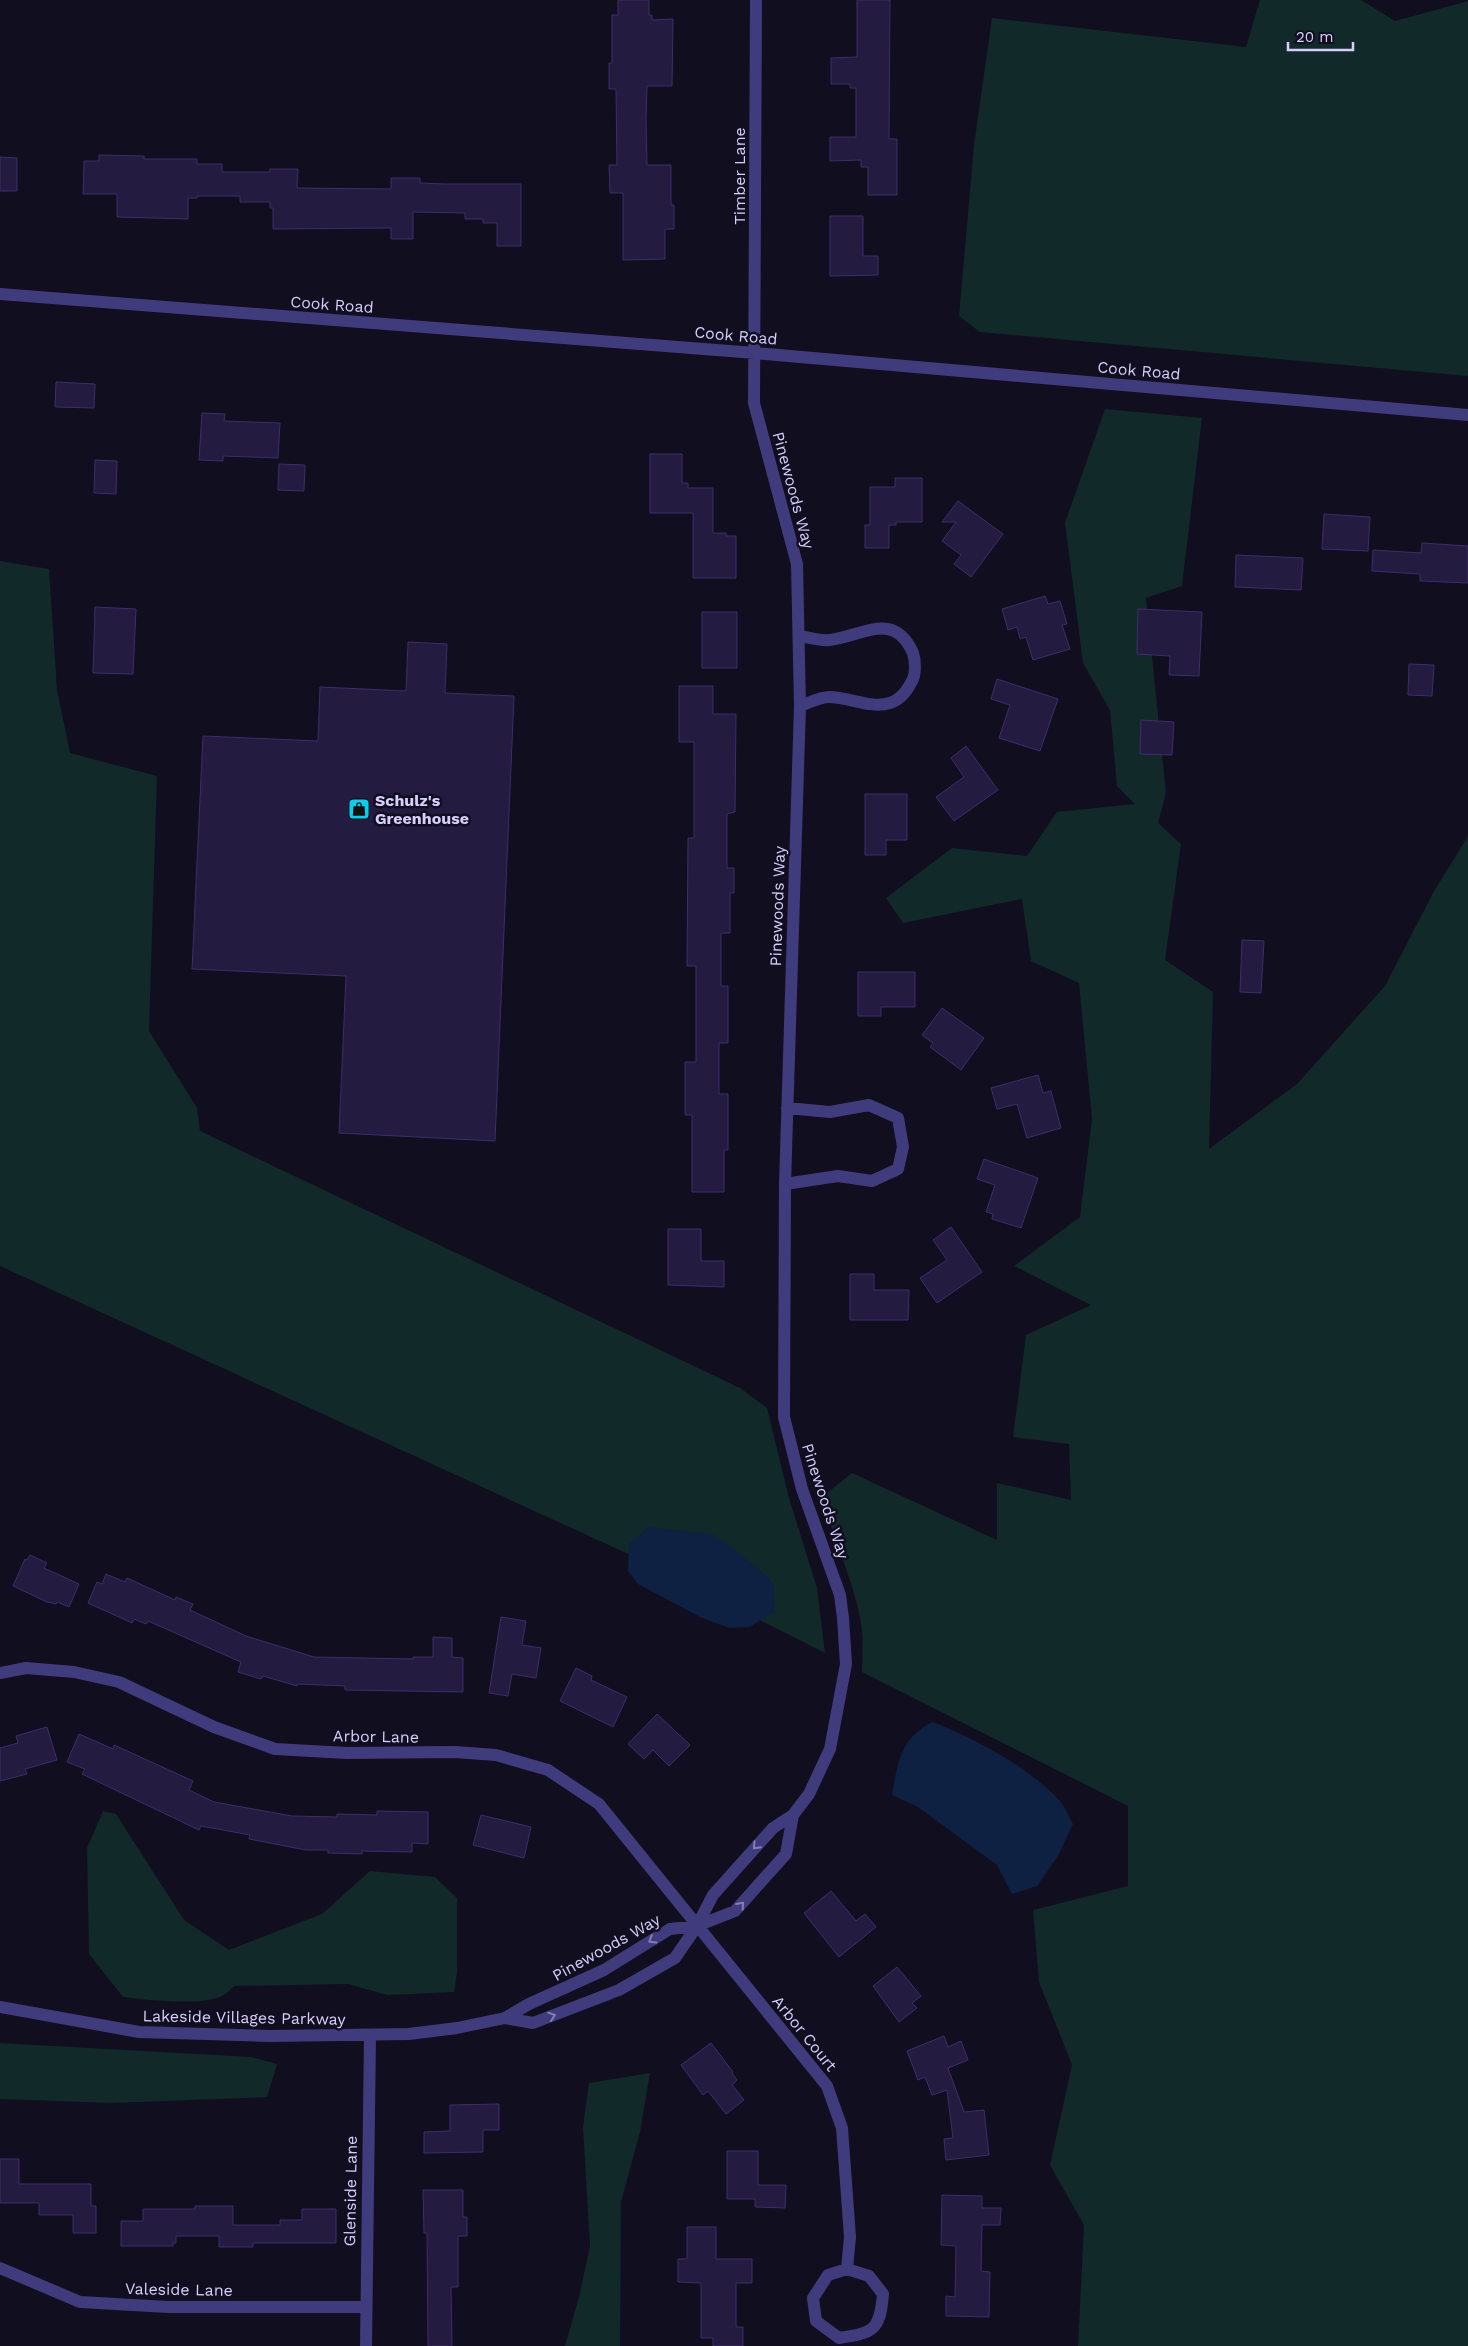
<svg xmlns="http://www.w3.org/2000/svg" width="1468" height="2346" font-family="'Work Sans',sans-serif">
<rect width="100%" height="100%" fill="#110e20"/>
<!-- green -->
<path fill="#112929" d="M 1260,0 L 1361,0 L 1395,21 L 1468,1 L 1468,376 L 980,332 L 959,316 L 974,145 L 992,18 L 1246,47 Z
M 1105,409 L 1202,418 L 1182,586 L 1146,598 L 1166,793 L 1158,823 L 1181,844 L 1165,960 L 1213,992 L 1209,1149 L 1297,1084 L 1385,986 L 1433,893 L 1468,836 L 1468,2346 L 1078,2346 L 1084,2225 L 1050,2165 L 1072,2065 L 1039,1982 L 1033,1910 L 1128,1886 L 1128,1806 L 862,1672 C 862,1655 864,1635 860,1618 C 852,1577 833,1538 822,1497 L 852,1473 L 997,1540 L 997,1483 L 1071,1500 L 1069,1444 L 1013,1437 L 1026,1335 L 1091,1305 L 1014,1266 L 1080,1217 L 1092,1119 L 1079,983 L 1031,961 L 1022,899 L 903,923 L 886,898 L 952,848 L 1027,856 L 1057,812 L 1135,804 L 1117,786 L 1110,710 L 1083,663 L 1065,523 Z
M 0,561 L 49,569 L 57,690 L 70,753 L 157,776 L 149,1031 L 197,1108 L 200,1131 L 740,1388 L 767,1408 L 789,1498 L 817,1588 L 825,1653 L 626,1553 L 0,1266 Z
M 103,1811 L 116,1814 L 184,1920 L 229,1950 L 322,1914 L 370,1871 L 435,1877 L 457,1898 L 457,1973 L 454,1992 L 387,1995 L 348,1984 L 234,1986 C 231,1989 226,1994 222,1996 C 203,2006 145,2000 123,1997 L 89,1954 L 87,1848 Z
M 0,2043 L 251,2057 L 277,2064 L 267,2097 L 112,2103 L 0,2099 Z
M 650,2073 L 640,2132 L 621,2202 L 620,2346 L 565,2346 L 579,2297 L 590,2246 L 583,2127 L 589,2083 Z"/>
<!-- water -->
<path fill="#0e2143" d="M 649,1527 L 712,1534 L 747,1559 L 767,1576 L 774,1586 L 775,1611 L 750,1627 L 729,1628 L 700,1617 L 638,1584 L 628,1571 L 629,1544 Z
M 933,1722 C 972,1737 1032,1769 1060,1801 C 1065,1807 1069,1817 1073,1824 L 1058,1856 L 1037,1886 L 1012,1894 L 997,1865 L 918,1807 L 892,1795 C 898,1762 900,1738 933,1722 Z"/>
<!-- building -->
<path fill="#241b40" stroke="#3c2e6b" d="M 618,0 L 649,0 L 649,15 L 652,15 L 652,20 L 673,19 L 672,86 L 647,86 L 646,118 L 647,165 L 671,165 L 671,205 L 674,205 L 674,229 L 665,229 L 665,259 L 623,260 L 623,193 L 610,193 L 609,165 L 617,165 L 616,89 L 609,89 L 609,63 L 612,63 L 612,15 L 618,15 Z
M 857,0 L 890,0 L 889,139 L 897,139 L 897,195 L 868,195 L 868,167 L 861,167 L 861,160 L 830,161 L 830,137 L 856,137 L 856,88 L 850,88 L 850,84 L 831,84 L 831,58 L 857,57 Z
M 99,155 L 144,156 L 144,159 L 197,159 L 197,164 L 222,164 L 222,172 L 270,172 L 270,169 L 298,169 L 297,188 L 391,189 L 391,178 L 420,178 L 420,183 L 445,184 L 521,184 L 521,246 L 497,246 L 497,223 L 483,223 L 483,219 L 465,219 L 465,213 L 413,212 L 413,239 L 391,239 L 391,228 L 273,229 L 273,208 L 270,208 L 270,202 L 240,202 L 240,196 L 197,196 L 197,198 L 188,198 L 188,219 L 117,217 L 117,194 L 83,194 L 84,161 L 99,161 Z
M 0,157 L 17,158 L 17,191 L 0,191 Z
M 830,216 L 863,216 L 863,256 L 878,256 L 878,275 L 830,276 Z
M 56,382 L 95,384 L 94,408 L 55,407 Z
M 202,413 L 225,414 L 224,421 L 280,423 L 278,458 L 223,456 L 223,461 L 199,460 Z
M 650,454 L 682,454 L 682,483 L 688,483 L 688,488 L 713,488 L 713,533 L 726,533 L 726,536 L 736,536 L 736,578 L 693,578 L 693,513 L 650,513 Z
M 95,460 L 117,461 L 116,494 L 94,493 Z
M 279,464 L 305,465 L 304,491 L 278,490 Z
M 895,478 L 922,478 L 922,522 L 896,522 L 896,525 L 889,525 L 889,548 L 865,548 L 865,525 L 870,525 L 870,487 L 895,487 Z
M 958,501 L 1003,534 L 971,577 L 954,564 L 961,555 L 942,541 L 956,522 L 942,522 Z
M 1324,514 L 1370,517 L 1368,551 L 1322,549 Z
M 1422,543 L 1468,546 L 1468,583 L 1420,581 L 1420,574 L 1372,571 L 1373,550 L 1421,553 Z
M 1236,555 L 1303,558 L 1301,590 L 1235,587 Z
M 1045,596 L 1048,604 L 1060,601 L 1067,624 L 1062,625 L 1070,649 L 1033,660 L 1026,637 L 1020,639 L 1017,627 L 1008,630 L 1002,609 Z
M 95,607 L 136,609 L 133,674 L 93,673 Z
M 1138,609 L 1202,612 L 1199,676 L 1169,675 L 1170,656 L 1137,654 Z
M 702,612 L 737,612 L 737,668 L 702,668 Z
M 408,642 L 447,644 L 445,693 L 514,696 L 495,1141 L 339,1133 L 346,976 L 192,969 L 203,736 L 318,741 L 320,687 L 406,691 Z
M 1409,664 L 1434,665 L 1432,696 L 1408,695 Z
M 997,679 L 1058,699 L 1040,751 L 999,738 L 1010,705 L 991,699 Z
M 679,686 L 713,686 L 713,714 L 736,714 L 735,812 L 727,814 L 727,868 L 734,868 L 734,893 L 730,893 L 730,933 L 721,933 L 721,986 L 728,986 L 728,1043 L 719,1043 L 719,1094 L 728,1094 L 728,1150 L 724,1150 L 724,1192 L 692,1192 L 692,1115 L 685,1115 L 685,1062 L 696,1062 L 696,966 L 687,966 L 688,838 L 694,838 L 694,742 L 679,742 Z
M 1141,720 L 1174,722 L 1172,755 L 1140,754 Z
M 966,746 L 998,790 L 954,821 L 936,797 L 964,777 L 951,758 Z
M 865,794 L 907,794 L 907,840 L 886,840 L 886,855 L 865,855 Z
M 1242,940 L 1264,941 L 1261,993 L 1240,992 Z
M 858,972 L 915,972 L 915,1007 L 881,1007 L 881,1016 L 858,1016 Z
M 942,1008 L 984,1038 L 961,1070 L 930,1047 L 933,1043 L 922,1035 Z
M 1038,1075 L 1043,1093 L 1051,1091 L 1061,1128 L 1027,1138 L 1017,1104 L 997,1109 L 991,1088 Z
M 984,1159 L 1038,1178 L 1021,1228 L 992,1219 L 993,1214 L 986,1212 L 995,1185 L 977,1179 Z
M 951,1227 L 982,1272 L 937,1303 L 920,1278 L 947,1260 L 933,1240 Z
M 668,1229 L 701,1229 L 701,1261 L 724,1261 L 724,1287 L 668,1285 Z
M 850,1274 L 874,1274 L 874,1290 L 909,1290 L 908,1320 L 850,1320 Z
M 30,1555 L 47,1563 L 44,1568 L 79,1584 L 69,1607 L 57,1602 L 56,1604 L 47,1602 L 13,1586 L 25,1559 L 27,1560 Z
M 106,1574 L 125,1582 L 127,1578 L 175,1600 L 176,1597 L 193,1604 L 190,1610 L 246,1636 L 314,1657 L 413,1659 L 413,1657 L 433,1657 L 433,1637 L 452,1638 L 452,1657 L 463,1658 L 463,1692 L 345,1690 L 345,1686 L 298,1684 L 297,1686 L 263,1676 L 261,1679 L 238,1672 L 241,1662 L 148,1621 L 146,1624 L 134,1619 L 132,1623 L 88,1603 L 97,1582 L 102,1584 Z
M 501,1617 L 526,1621 L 522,1645 L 541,1648 L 536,1678 L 512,1674 L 508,1696 L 489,1693 Z
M 576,1668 L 592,1676 L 591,1680 L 627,1697 L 613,1727 L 560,1701 Z
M 657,1714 L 690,1745 L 669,1766 L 653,1750 L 644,1759 L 628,1744 Z
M 47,1727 L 57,1760 L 25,1769 L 27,1774 L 0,1781 L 0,1748 L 18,1743 L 16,1736 Z
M 79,1734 L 113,1749 L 114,1745 L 193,1781 L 189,1790 L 214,1802 L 292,1816 L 337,1817 L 337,1814 L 377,1815 L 377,1811 L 428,1812 L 428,1844 L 412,1843 L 412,1852 L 362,1851 L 362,1854 L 328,1853 L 328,1850 L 306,1850 L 249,1839 L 250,1835 L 201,1826 L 199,1830 L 82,1774 L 85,1769 L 67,1762 Z
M 481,1815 L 531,1827 L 524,1858 L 473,1845 Z
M 831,1891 L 856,1921 L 865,1914 L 876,1927 L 839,1957 L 804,1913 Z
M 897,1967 L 921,1996 L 912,2003 L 917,2008 L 899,2022 L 873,1986 Z
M 944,2036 L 948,2047 L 961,2041 L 968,2060 L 948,2068 L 964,2112 L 984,2110 L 989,2155 L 946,2160 L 944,2139 L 953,2138 L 947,2090 L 932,2095 L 925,2077 L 918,2080 L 907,2051 Z
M 711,2043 L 733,2072 L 732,2073 L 737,2080 L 732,2085 L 744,2100 L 726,2114 L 708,2091 L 703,2095 L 681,2065 Z
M 499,2104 L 499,2130 L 483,2130 L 483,2152 L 424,2153 L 424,2132 L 450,2131 L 450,2105 Z
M 727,2151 L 758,2151 L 758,2185 L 786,2185 L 785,2208 L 755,2207 L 755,2199 L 727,2199 Z
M 0,2159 L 19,2159 L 19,2184 L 91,2184 L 91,2206 L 96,2206 L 96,2233 L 73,2233 L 73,2215 L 39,2215 L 39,2203 L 0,2203 Z
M 423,2190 L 463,2190 L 463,2217 L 467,2217 L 467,2236 L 458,2236 L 458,2287 L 451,2287 L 452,2346 L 428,2346 L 427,2233 L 424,2233 Z
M 942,2195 L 982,2196 L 982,2208 L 1001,2208 L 1000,2225 L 982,2225 L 981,2271 L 990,2272 L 989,2317 L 946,2316 L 946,2296 L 955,2297 L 956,2246 L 941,2245 Z
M 195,2206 L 233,2206 L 233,2225 L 280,2225 L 280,2220 L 302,2220 L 302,2209 L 336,2209 L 336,2243 L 253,2243 L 253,2247 L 219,2247 L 219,2236 L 176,2236 L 176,2243 L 173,2243 L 173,2246 L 121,2246 L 121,2221 L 143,2221 L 143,2209 L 195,2209 Z
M 687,2227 L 716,2227 L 716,2259 L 752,2259 L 752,2283 L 736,2283 L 736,2327 L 743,2327 L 743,2346 L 713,2346 L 713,2338 L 701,2338 L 701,2283 L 678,2282 L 678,2259 L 687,2259 Z"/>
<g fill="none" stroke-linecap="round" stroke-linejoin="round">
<!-- minor -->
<path stroke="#403b7d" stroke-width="12" d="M 0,294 L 755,353 L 1468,415
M 800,636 C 810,638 821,641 830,640 C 863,636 894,610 913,653 C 915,659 916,672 913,679 C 908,689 902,699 890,703 C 871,709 849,697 829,697 C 820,697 809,703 800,706
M 785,1184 L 838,1176 L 872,1181 L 898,1169 L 903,1147 L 898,1118 L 869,1105 L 830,1112 L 787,1108
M 0,1673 L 26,1668 L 74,1672 L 119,1682 L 214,1727 L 275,1749 L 347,1753 L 455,1752 L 496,1755 L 548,1770 L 599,1804 L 827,2086 L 842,2128 L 850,2237 L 847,2269 L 828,2275 L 813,2298 L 816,2321 L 839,2338 C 874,2333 880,2330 883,2294 L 869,2276 L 847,2269
M 0,2007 L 139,2032 L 270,2036 L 409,2034 L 457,2028 L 505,2018 L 529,2004 L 604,1970 L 670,1929 L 697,1926 L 735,1911 L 786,1854 L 793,1815
M 505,2018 L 533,2023 L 619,1990 L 675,1958 L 697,1926 L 713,1895 L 773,1828 L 793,1815 L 809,1794 L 830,1749 L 846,1664 L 843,1618 L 840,1595 L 802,1489 L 784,1417 L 785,1184 L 800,706 L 797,564 L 754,403 L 756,0
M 0,2268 L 80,2302 L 168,2307 L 365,2307
M 366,2346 L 370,2036"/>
</g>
<!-- one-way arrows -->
<defs><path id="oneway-chevron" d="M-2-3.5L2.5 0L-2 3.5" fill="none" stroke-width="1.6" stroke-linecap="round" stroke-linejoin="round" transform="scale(1.25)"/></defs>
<g stroke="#847eb7">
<use href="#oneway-chevron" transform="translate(756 1846) rotate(133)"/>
<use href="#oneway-chevron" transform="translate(741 1905) rotate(-48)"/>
<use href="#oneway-chevron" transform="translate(652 1940) rotate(148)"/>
<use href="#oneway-chevron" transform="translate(552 2016) rotate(-19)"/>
</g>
<!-- icons -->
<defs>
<g id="shop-square" transform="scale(1.125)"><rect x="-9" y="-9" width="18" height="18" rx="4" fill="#0aceed" stroke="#110e20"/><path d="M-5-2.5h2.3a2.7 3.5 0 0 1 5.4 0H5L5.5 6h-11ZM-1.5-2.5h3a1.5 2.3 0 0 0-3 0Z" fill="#111"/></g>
</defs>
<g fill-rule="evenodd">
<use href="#shop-square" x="359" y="809"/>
</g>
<g text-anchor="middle" stroke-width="5" stroke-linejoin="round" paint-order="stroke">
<!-- street labels -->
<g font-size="16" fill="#d6cffd" stroke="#110e20">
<text transform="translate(739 176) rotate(-90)" y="6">Timber Lane</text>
<text transform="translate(332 304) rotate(4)" y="6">Cook Road</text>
<text transform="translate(736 335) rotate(5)" y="6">Cook Road</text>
<text transform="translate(1139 370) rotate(5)" y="6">Cook Road</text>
<text transform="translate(794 490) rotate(75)" y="6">Pinewoods Way</text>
<text transform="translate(777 906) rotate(-88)" y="6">Pinewoods Way</text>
<text transform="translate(826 1501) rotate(72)" y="6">Pinewoods Way</text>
<text transform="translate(376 1736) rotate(1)" y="6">Arbor Lane</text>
<text transform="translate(606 1947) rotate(-29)" y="6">Pinewoods Way</text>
<text transform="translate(244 2017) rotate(1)" y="6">Lakeside Villages Parkway</text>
<text transform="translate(805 2033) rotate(51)" y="6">Arbor Court</text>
<text transform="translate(350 2191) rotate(-89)" y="6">Glenside Lane</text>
<text transform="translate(179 2289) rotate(1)" y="6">Valeside Lane</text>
</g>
<!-- poi labels -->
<g font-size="16" font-weight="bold" fill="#d6cffd" stroke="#110e20" text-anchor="start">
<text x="375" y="806">Schulz's<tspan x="375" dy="18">Greenhouse</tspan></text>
</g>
</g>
<!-- scale -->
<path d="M1288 42v8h65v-8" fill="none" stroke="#d6cffd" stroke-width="2.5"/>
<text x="1296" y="42" font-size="15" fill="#d6cffd" stroke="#110e20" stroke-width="4" paint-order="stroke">20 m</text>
</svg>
